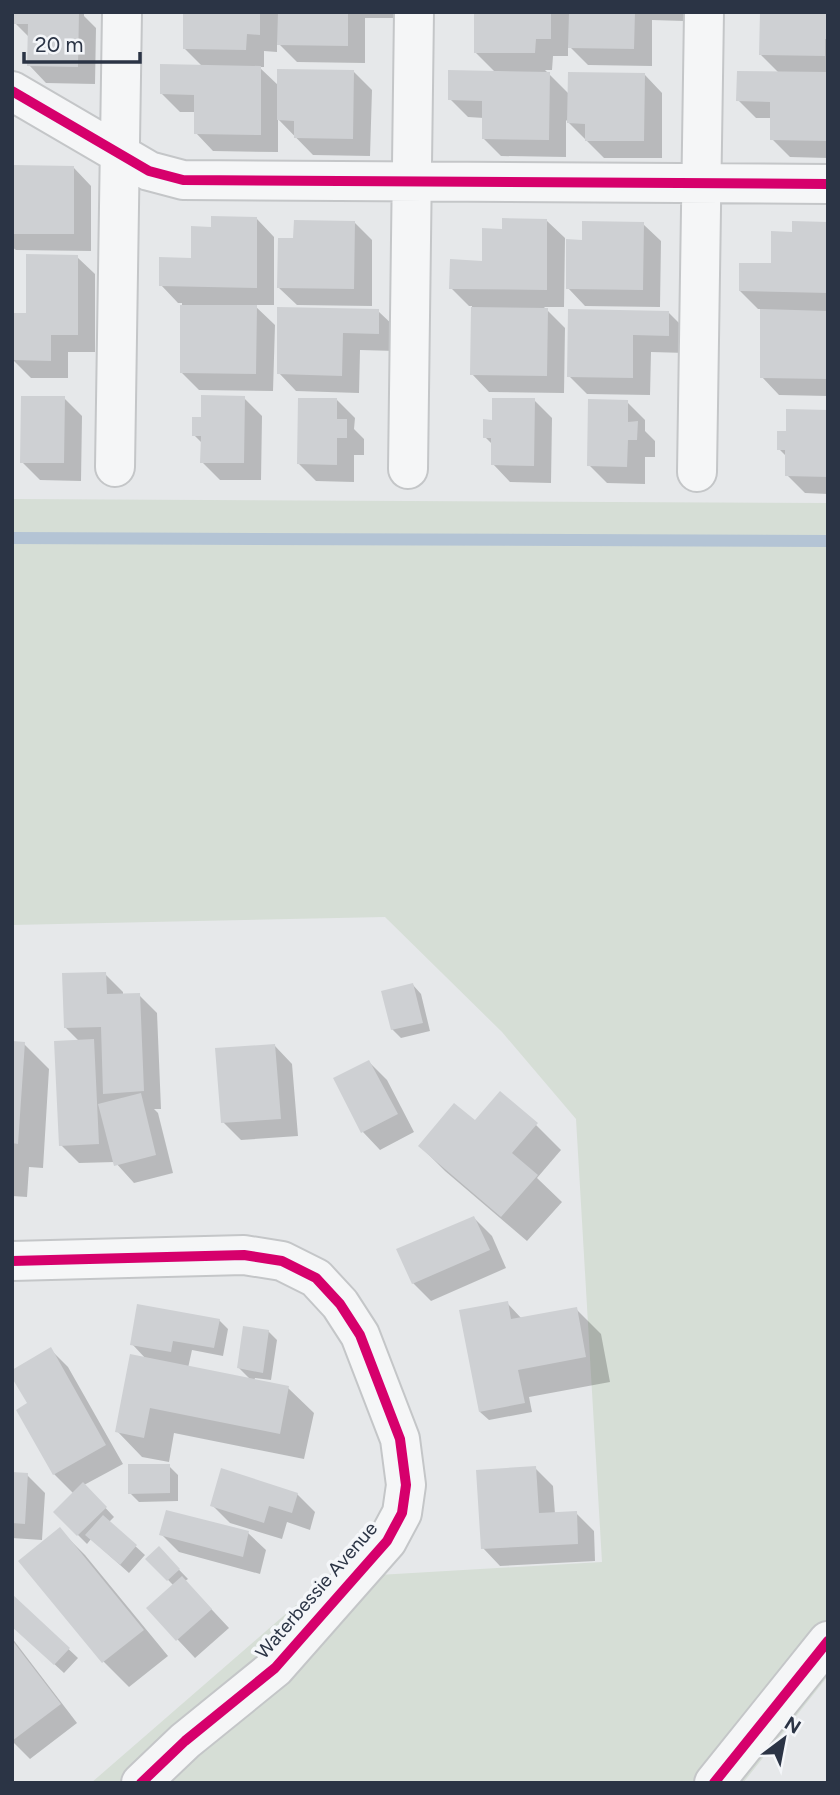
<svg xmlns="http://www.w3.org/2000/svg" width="840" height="1795" font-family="Figtree,sans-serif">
<rect width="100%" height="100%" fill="#e6e8ea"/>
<!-- green -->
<path fill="#d6ded6" d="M 12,499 L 828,503 L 828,1676 L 743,1783 L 91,1783 L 327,1578 L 602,1562 L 576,1119 L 502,1032 L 385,917 L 12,925 Z"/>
<!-- shadow -->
<path fill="#0003" d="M 16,12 L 84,12 L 84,16 L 96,28 L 95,84 L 46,83 L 29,65 L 29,37 L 16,24 Z
M 185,12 L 396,12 L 396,18 L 365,18 L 365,63 L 297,62 L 277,42 L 277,52 L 264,51 L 264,67 L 259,67 L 279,86 L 354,72 L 372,90 L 370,156 L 313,155 L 278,119 L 278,152 L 213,151 L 196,133 L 196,112 L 180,112 L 162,94 L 203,67 L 184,48 Z
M 475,12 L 684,12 L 684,21 L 652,20 L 652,66 L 588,65 L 568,45 L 568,56 L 553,56 L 552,70 L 545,70 L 570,95 L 645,75 L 662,93 L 662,158 L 604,158 L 566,120 L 566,157 L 501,156 L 483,138 L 484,118 L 468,117 L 450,99 L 496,73 L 475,52 Z
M 828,12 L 828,158 L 790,157 L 772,139 L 772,118 L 756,118 L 738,100 L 779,73 L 761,55 Z
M 74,168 L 91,186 L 91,251 L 16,250 L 12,247 L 12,185 Z
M 257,219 L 274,237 L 274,305 L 254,305 L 275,325 L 273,391 L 199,390 L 181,372 L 182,303 L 178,303 L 161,285 L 193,260 L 213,229 Z
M 547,221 L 565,238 L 564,307 L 544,307 L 565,328 L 564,393 L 489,392 L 472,374 L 472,306 L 469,306 L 451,288 L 483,262 L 503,230 Z
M 354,222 L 372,240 L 372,306 L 297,305 L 279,288 L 295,240 Z
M 828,223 L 828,396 L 779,395 L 762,377 L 762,309 L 758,309 L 740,291 L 773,265 L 793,234 Z
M 643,224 L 661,241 L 660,307 L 585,306 L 568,288 L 584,242 Z
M 77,257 L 95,274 L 95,352 L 68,352 L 68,378 L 31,378 L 13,360 L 28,315 Z
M 378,311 L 396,328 L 396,351 L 360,350 L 359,393 L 296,391 L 279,373 Z
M 569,311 L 668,312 L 686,330 L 686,353 L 651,352 L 650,395 L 587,394 L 569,376 Z
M 64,398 L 82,416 L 81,481 L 40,480 L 22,462 Z
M 244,398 L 262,416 L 261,480 L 220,480 L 202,462 L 203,444 L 194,435 L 203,419 Z
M 337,400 L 355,418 L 354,429 L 364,439 L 364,455 L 354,455 L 354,482 L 316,481 L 299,464 Z
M 534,400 L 552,418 L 551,483 L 510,482 L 493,464 L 493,445 L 485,437 L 493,422 Z
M 627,402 L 645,420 L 645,431 L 655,441 L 655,457 L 645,457 L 645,484 L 607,483 L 589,465 Z
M 828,412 L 828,494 L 805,493 L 787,475 L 787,457 L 779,449 L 788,433 Z
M 105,974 L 123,992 L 123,995 L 139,995 L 157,1013 L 161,1109 L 154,1109 L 158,1113 L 173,1173 L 134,1183 L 115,1162 L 79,1163 L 61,1145 L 80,1042 L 65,1027 Z
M 413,985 L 421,994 L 430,1031 L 401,1038 L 392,1029 Z
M 12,1043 L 24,1044 L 49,1069 L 43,1168 L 29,1167 L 27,1197 L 12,1196 Z
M 275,1046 L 292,1064 L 298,1136 L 241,1140 L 223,1122 Z
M 369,1062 L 387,1080 L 414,1132 L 380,1150 L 363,1132 Z
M 475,1123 L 536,1125 L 561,1150 L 537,1178 L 562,1202 L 527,1241 L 445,1171 L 420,1146 Z
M 474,1218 L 492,1236 L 506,1268 L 431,1301 L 413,1283 Z
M 507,1303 L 522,1319 L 576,1309 L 601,1334 L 610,1382 L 529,1397 L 532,1412 L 489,1420 L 480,1412 Z
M 219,1320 L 228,1329 L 223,1356 L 192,1350 L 188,1368 L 251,1380 L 239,1368 L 268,1331 L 277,1340 L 271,1380 L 255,1378 L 254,1381 L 288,1388 L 314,1413 L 304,1459 L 174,1433 L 169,1462 L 142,1457 L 117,1431 L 147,1360 L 132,1344 Z
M 51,1350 L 68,1367 L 123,1464 L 84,1485 L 114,1517 L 109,1522 L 145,1555 L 129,1573 L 91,1539 L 87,1544 L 55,1512 L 74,1494 L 54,1474 L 18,1411 L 29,1404 Z
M 169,1466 L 178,1475 L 178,1501 L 139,1502 L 130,1493 Z
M 535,1468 L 553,1486 L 555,1514 L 576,1513 L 594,1531 L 595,1561 L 500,1566 L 483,1548 Z
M 12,1474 L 27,1475 L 45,1493 L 42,1540 L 12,1538 Z
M 297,1494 L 315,1512 L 310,1530 L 287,1522 L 282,1539 L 230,1523 L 212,1505 Z
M 60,1530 L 85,1555 L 168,1656 L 129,1687 L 104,1662 L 21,1561 Z
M 248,1533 L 266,1550 L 260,1574 L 179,1552 L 161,1534 Z
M 158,1548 L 188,1579 L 185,1581 L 229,1628 L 195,1658 L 148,1608 L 173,1585 L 148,1559 Z
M 12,1596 L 78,1658 L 64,1673 L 12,1625 Z
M 12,1638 L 77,1723 L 30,1759 L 12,1741 Z"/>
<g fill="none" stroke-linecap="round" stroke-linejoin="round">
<!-- stream -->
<path stroke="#b4c4d5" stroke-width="12" d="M 12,538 L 828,541"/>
</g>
<!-- building -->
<path fill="#ced0d3" d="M 14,12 L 79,12 L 78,67 L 27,66 L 28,24 L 14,24 Z
M 183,12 L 260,12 L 260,35 L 247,34 L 246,50 L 183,49 Z
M 278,12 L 348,12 L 348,46 L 277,45 Z
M 474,12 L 551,12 L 551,39 L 536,39 L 535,53 L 474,53 Z
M 569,12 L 635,12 L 634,49 L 568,48 Z
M 760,12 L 828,12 L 828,39 L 825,39 L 825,56 L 759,55 Z
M 160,64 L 261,66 L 261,135 L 194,134 L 194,95 L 160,94 Z
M 277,69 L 354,70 L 353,139 L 294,138 L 294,121 L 277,120 Z
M 448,70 L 550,72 L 549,140 L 482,139 L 482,101 L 448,100 Z
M 737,71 L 828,72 L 828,141 L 770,140 L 770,102 L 736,101 Z
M 568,72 L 645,73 L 644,141 L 585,141 L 585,124 L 567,123 Z
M 13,165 L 74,166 L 74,234 L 12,234 Z
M 211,216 L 257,217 L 257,288 L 159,286 L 159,257 L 191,258 L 191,226 L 211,227 Z
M 502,218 L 547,219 L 547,290 L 449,289 L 450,259 L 482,261 L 482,228 L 502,229 Z
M 294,220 L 355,221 L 354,289 L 277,288 L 278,238 L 293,238 Z
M 582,221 L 644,222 L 643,290 L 566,289 L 566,239 L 582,240 Z
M 792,221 L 828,222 L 828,293 L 739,291 L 739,263 L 771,263 L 771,231 L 792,232 Z
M 26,254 L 78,255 L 78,335 L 51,335 L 51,361 L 12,360 L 12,313 L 26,313 Z
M 180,305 L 257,305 L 256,374 L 180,373 Z
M 277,307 L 379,309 L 379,334 L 343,333 L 342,376 L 277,374 Z
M 471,307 L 548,308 L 547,376 L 470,375 Z
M 568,309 L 669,311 L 669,336 L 633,335 L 633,378 L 567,377 Z
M 760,309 L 828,311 L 828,379 L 760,378 Z
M 201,395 L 245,396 L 244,463 L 200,463 L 201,436 L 192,436 L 192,417 L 201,417 Z
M 21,396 L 65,396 L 64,463 L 20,463 Z
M 298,398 L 337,398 L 337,419 L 347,419 L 347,438 L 337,438 L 337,465 L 297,464 Z
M 492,398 L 535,398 L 534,466 L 491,465 L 491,438 L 483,438 L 483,419 L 492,420 Z
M 588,399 L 628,400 L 628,422 L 638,421 L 637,440 L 628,440 L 627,467 L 587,466 Z
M 786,409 L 828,410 L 828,477 L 785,476 L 785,450 L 777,450 L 777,431 L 786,431 Z
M 106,972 L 107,994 L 140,993 L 144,1091 L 103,1094 L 101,1027 L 64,1028 L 62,973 Z
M 413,983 L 423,1023 L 391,1030 L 381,991 Z
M 94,1039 L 99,1144 L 59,1146 L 54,1041 Z
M 12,1041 L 25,1042 L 18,1144 L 12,1143 Z
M 275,1044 L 281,1119 L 221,1123 L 215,1048 Z
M 369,1060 L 398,1114 L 361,1133 L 333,1078 Z
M 500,1091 L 538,1123 L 512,1153 L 538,1175 L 501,1217 L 418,1146 L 454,1103 L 475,1120 Z
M 141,1093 L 156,1155 L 114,1166 L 98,1104 Z
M 474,1216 L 490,1250 L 412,1284 L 396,1249 Z
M 508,1301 L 511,1319 L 577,1307 L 586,1357 L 518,1370 L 525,1403 L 479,1412 L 459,1310 Z
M 137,1304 L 220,1319 L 214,1348 L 173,1341 L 171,1352 L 130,1345 Z
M 243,1326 L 269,1330 L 263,1373 L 237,1368 Z
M 51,1347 L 106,1445 L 53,1475 L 16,1410 L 27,1403 L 12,1378 L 12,1370 Z
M 130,1354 L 289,1386 L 280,1434 L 150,1408 L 144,1438 L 115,1432 Z
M 128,1464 L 170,1464 L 170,1493 L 128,1494 Z
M 536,1466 L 539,1513 L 577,1511 L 578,1544 L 481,1549 L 476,1470 Z
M 221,1468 L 298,1493 L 292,1513 L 269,1506 L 264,1523 L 210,1506 Z
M 12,1472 L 28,1473 L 25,1524 L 12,1523 Z
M 83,1482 L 107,1507 L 77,1536 L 53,1512 Z
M 166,1510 L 249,1531 L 243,1557 L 159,1535 Z
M 103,1515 L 137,1545 L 120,1565 L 85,1535 Z
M 60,1527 L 144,1630 L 102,1663 L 18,1561 Z
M 159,1546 L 180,1569 L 167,1581 L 145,1559 Z
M 182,1576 L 212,1609 L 176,1641 L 146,1608 Z
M 12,1594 L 70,1648 L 54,1665 L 12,1627 Z
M 12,1640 L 61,1704 L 12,1741 Z"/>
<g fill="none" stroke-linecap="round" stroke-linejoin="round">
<!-- minor casing -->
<g stroke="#c4c6c8" stroke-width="42">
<path id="minor" d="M 12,91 L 149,171 L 183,180 L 828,184
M 115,467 L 122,12
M 408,469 L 414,12
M 697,472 L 704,12
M 12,1261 L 244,1255 L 282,1261 L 316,1278 L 340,1304 L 360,1335 L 400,1439 L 406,1485 L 402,1513 L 387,1541 L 275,1668 L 185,1741 L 141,1783
M 714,1783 L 828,1641"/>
</g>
<!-- minor -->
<use href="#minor" stroke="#f5f6f7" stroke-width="38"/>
<!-- cycleway casing -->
<g stroke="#f4f6f9" stroke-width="15">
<path id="cycleway" d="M 12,91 L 149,171 L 183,180 L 828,184
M 12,1261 L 244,1255 L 282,1261 L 316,1278 L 340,1304 L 360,1335 L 400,1439 L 406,1485 L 402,1513 L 387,1541 L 275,1668 L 185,1741 L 141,1783
M 714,1783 L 828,1641"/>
</g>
<!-- cycleway -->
<use href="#cycleway" stroke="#d6006c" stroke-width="10"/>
</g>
<g text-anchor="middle" stroke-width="7" stroke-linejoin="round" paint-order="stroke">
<!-- street labels -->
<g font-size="19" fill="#2b3445" stroke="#f4f6f9">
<text transform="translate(316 1590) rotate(-49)" y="7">Waterbessie Avenue</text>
</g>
</g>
<!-- border -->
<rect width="840" height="1795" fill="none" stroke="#2b3445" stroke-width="28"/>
<!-- north arrow -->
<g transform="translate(784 1739) rotate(32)" stroke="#f4f6f9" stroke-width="5" paint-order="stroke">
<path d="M0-5L12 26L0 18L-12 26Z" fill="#2b3445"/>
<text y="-10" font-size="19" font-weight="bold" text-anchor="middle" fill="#2b3445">N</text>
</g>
<!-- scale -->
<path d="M24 52v10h116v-10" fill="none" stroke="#2b3445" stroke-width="3.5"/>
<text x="35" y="52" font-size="21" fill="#2b3445" stroke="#f4f6f9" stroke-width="5" paint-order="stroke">20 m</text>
</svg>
